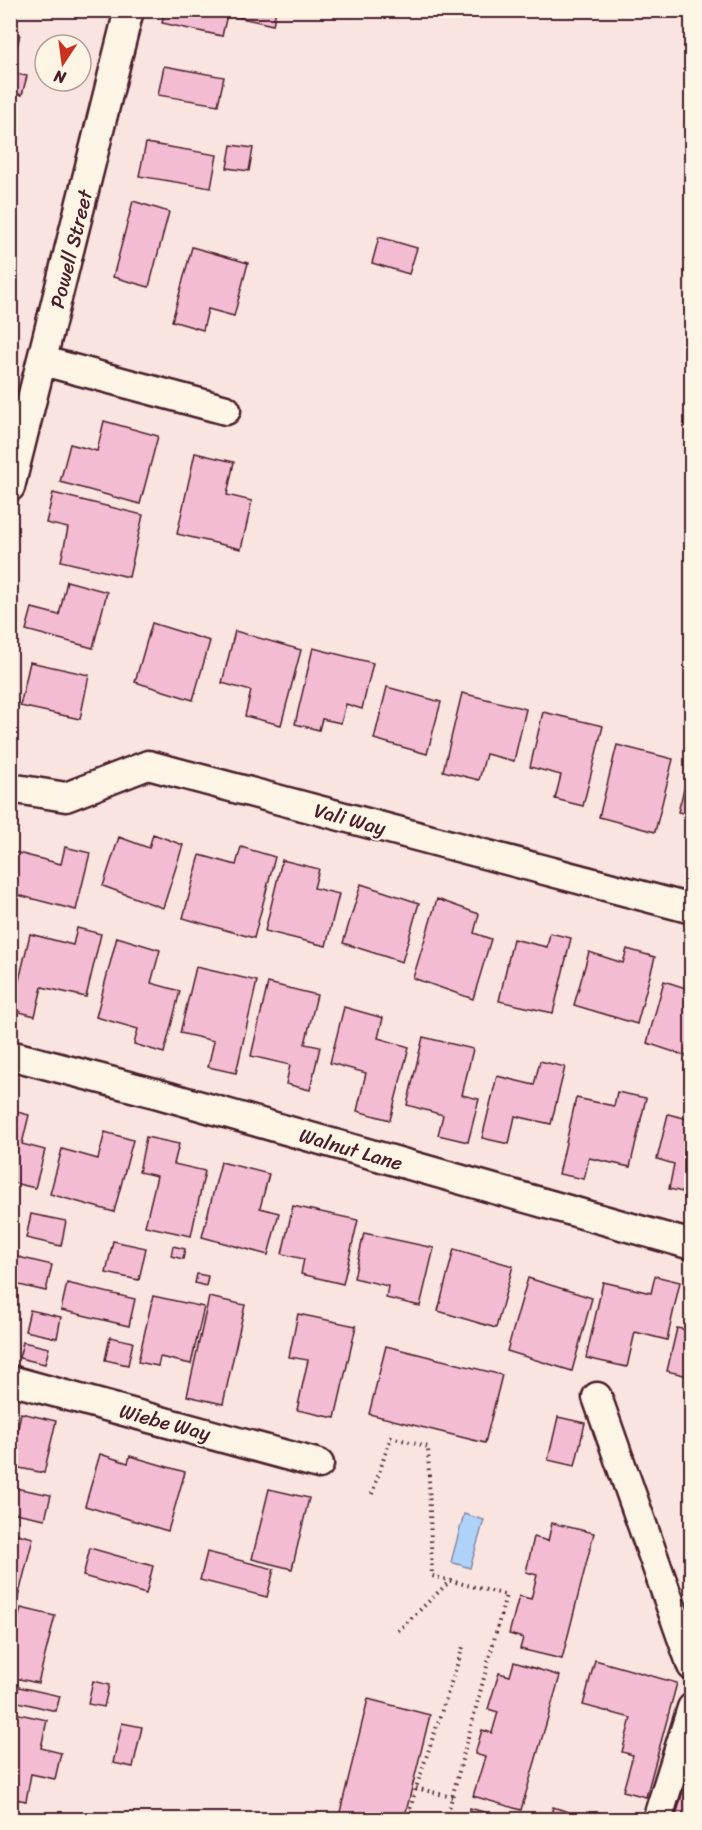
<svg xmlns="http://www.w3.org/2000/svg" width="702" height="1830" font-family="Sriracha,sans-serif">
<rect width="100%" height="100%" fill="#f9e4e0"/>
<filter id="ink" filterUnits="userSpaceOnUse"><feTurbulence type="fractalNoise" baseFrequency=".0167" numOctaves="2"/><feDisplacementMap in="SourceGraphic" scale="12" xChannelSelector="R" yChannelSelector="G"/><feConvolveMatrix kernelMatrix="1 2 1 2 8 2 1 2 1" color-interpolation-filters="sRGB"/></filter>
<g filter="url(#ink)">
<!-- water -->
<path fill="#afd3f8" stroke="#878ba6" stroke-width="1.5" d="M 464,1514 L 484,1520 L 470,1568 L 451,1562 Z"/>
<!-- building -->
<path fill="#f3bcd3" stroke="#4a1f2b" stroke-width="1.5" d="M 165,10 L 276,10 L 273,25 L 227,15 L 222,36 L 162,23 Z
M 10,32 L 20,34 L 11,73 L 27,76 L 22,95 L 10,92 Z
M 164,66 L 224,77 L 218,105 L 158,95 Z
M 146,143 L 217,155 L 211,188 L 139,176 Z
M 231,145 L 253,148 L 249,171 L 227,168 Z
M 133,201 L 169,212 L 149,287 L 113,277 Z
M 379,237 L 417,248 L 409,274 L 372,263 Z
M 192,247 L 248,263 L 234,316 L 208,309 L 203,330 L 172,321 Z
M 104,421 L 158,436 L 140,504 L 60,482 L 70,444 L 97,451 Z
M 195,453 L 234,462 L 227,495 L 252,501 L 241,549 L 177,534 Z
M 53,493 L 143,515 L 129,577 L 61,561 L 68,528 L 46,523 Z
M 67,581 L 107,592 L 93,648 L 26,630 L 32,608 L 59,615 Z
M 152,623 L 210,641 L 193,700 L 135,682 Z
M 235,631 L 301,650 L 281,725 L 245,716 L 251,691 L 222,683 Z
M 313,648 L 373,663 L 362,709 L 346,704 L 341,723 L 322,719 L 319,730 L 295,724 Z
M 30,662 L 89,675 L 80,719 L 20,706 Z
M 387,687 L 441,702 L 427,754 L 374,739 Z
M 462,693 L 526,709 L 514,761 L 486,754 L 479,780 L 443,771 Z
M 543,712 L 603,726 L 583,806 L 555,799 L 561,775 L 530,767 Z
M 617,745 L 673,759 L 655,832 L 599,817 Z
M 692,759 L 692,815 L 678,812 Z
M 153,834 L 183,845 L 163,908 L 103,886 L 119,837 L 149,848 Z
M 65,847 L 90,853 L 76,910 L 10,893 L 10,851 L 61,864 Z
M 241,847 L 275,857 L 254,938 L 183,918 L 200,855 L 236,865 Z
M 282,860 L 319,869 L 314,888 L 339,894 L 326,946 L 265,931 Z
M 361,884 L 419,903 L 402,962 L 343,943 Z
M 437,899 L 479,914 L 474,933 L 491,939 L 473,999 L 413,978 Z
M 77,928 L 101,934 L 86,997 L 42,987 L 35,1016 L 12,1010 L 30,934 L 73,945 Z
M 550,933 L 571,938 L 553,1013 L 499,1001 L 513,939 L 547,947 Z
M 117,937 L 160,950 L 151,983 L 180,991 L 164,1053 L 134,1044 L 138,1029 L 96,1017 Z
M 627,949 L 655,957 L 637,1024 L 574,1005 L 589,952 L 623,963 Z
M 196,967 L 257,981 L 236,1073 L 208,1067 L 214,1041 L 180,1033 Z
M 664,981 L 692,990 L 692,1058 L 647,1043 Z
M 268,983 L 317,995 L 305,1044 L 320,1047 L 310,1090 L 286,1084 L 290,1065 L 251,1056 Z
M 344,1007 L 383,1018 L 378,1038 L 409,1047 L 390,1120 L 357,1111 L 366,1073 L 330,1063 Z
M 423,1037 L 473,1049 L 462,1095 L 479,1099 L 468,1142 L 438,1135 L 443,1115 L 407,1105 Z
M 540,1061 L 565,1067 L 551,1124 L 515,1116 L 509,1144 L 482,1138 L 497,1076 L 534,1085 Z
M 617,1092 L 646,1098 L 630,1167 L 589,1158 L 584,1179 L 559,1174 L 576,1098 L 614,1106 Z
M 10,1110 L 29,1115 L 22,1144 L 45,1150 L 35,1188 L 10,1182 Z
M 668,1114 L 692,1120 L 692,1194 L 669,1189 L 674,1164 L 657,1159 Z
M 105,1132 L 133,1140 L 114,1212 L 50,1194 L 62,1149 L 98,1159 Z
M 146,1137 L 179,1144 L 174,1164 L 205,1171 L 191,1236 L 145,1226 L 157,1176 L 139,1172 Z
M 221,1162 L 269,1174 L 260,1208 L 279,1213 L 268,1255 L 202,1237 Z
M 293,1206 L 358,1220 L 343,1284 L 301,1274 L 304,1259 L 282,1254 Z
M 31,1214 L 66,1221 L 61,1246 L 26,1238 Z
M 364,1233 L 434,1248 L 420,1306 L 386,1298 L 388,1286 L 354,1278 Z
M 113,1241 L 146,1248 L 139,1280 L 106,1273 Z
M 173,1246 L 185,1249 L 183,1259 L 171,1256 Z
M 454,1249 L 513,1266 L 496,1328 L 438,1311 Z
M 10,1255 L 52,1265 L 46,1291 L 10,1283 Z
M 197,1274 L 208,1276 L 206,1286 L 195,1283 Z
M 655,1276 L 680,1282 L 667,1340 L 635,1332 L 627,1367 L 586,1358 L 603,1282 L 651,1293 Z
M 528,1278 L 592,1298 L 572,1371 L 507,1351 Z
M 67,1283 L 135,1299 L 129,1326 L 61,1310 Z
M 153,1296 L 204,1307 L 191,1364 L 160,1357 L 158,1366 L 138,1362 Z
M 209,1297 L 245,1305 L 223,1404 L 187,1396 Z
M 30,1310 L 61,1317 L 57,1338 L 25,1331 Z
M 298,1314 L 356,1326 L 335,1418 L 297,1410 L 308,1360 L 289,1357 Z
M 677,1328 L 692,1331 L 692,1377 L 667,1371 Z
M 110,1337 L 133,1342 L 128,1365 L 105,1360 Z
M 23,1342 L 49,1348 L 45,1364 L 19,1358 Z
M 386,1346 L 502,1375 L 485,1443 L 369,1414 Z
M 21,1413 L 56,1421 L 44,1473 L 10,1466 Z
M 558,1417 L 585,1423 L 575,1466 L 548,1460 Z
M 100,1454 L 128,1463 L 130,1456 L 185,1472 L 168,1531 L 85,1506 Z
M 10,1487 L 51,1495 L 45,1519 L 10,1512 Z
M 269,1489 L 309,1498 L 292,1569 L 252,1559 Z
M 552,1523 L 594,1533 L 562,1659 L 520,1649 L 523,1638 L 509,1634 L 519,1596 L 531,1599 L 537,1575 L 526,1572 L 534,1537 L 548,1541 Z
M 10,1532 L 33,1538 L 15,1610 L 10,1609 Z
M 90,1548 L 153,1566 L 146,1594 L 83,1576 Z
M 207,1552 L 274,1569 L 267,1597 L 200,1580 Z
M 21,1608 L 55,1616 L 38,1683 L 10,1677 L 10,1649 Z
M 595,1660 L 677,1683 L 646,1797 L 623,1791 L 633,1755 L 622,1752 L 631,1718 L 583,1705 Z
M 514,1662 L 560,1676 L 521,1810 L 473,1796 L 485,1757 L 475,1754 L 482,1730 L 492,1733 L 498,1712 L 488,1709 L 499,1673 L 510,1676 Z
M 93,1681 L 109,1685 L 104,1707 L 88,1704 Z
M 10,1685 L 60,1696 L 56,1711 L 10,1700 Z
M 368,1699 L 430,1715 L 404,1820 L 338,1820 Z
M 10,1712 L 47,1720 L 41,1748 L 61,1753 L 55,1779 L 31,1774 L 26,1801 L 10,1798 Z
M 122,1723 L 142,1727 L 133,1767 L 113,1763 Z
M 692,1758 L 692,1820 L 675,1820 Z
M 553,1807 L 593,1820 L 550,1820 Z
M 470,1808 L 511,1820 L 467,1820 Z"/>
<g fill="none" stroke-linecap="round" stroke-linejoin="round">
<!-- minor casing -->
<g stroke="#4a1f2b" stroke-width="33">
<path id="minor" d="M 43,361 L 226,410
M 10,487 L 129,10
M 10,788 L 66,797 L 148,765 L 692,909
M 10,1055 L 155,1093 L 692,1245
M 10,1380 L 319,1464
M 597,1397 L 692,1666
M 657,1820 L 692,1708"/>
</g>
<!-- path -->
<path stroke="#4a1f2b" stroke-width="4" stroke-dasharray="1.5 4.5" stroke-linecap="butt" d="M 372,1494 L 391,1437 L 428,1447 L 432,1576 L 506,1595 L 446,1820
M 398,1631 L 450,1581
M 416,1788 L 452,1797
M 407,1820 L 416,1788 L 463,1647"/>
<!-- minor -->
<use href="#minor" stroke="#fcf5e5" stroke-width="28"/>
</g>
</g>
<g text-anchor="middle" stroke-width="4.5" stroke-linejoin="round" paint-order="stroke">
<!-- street labels -->
<g font-size="20" fill="#4a1f2b" stroke="#fcf5e5">
<text transform="translate(71 249) rotate(-76)" y="7">Powell Street</text>
<text transform="translate(350 819) rotate(15)" y="7">Vali Way</text>
<text transform="translate(351 1149) rotate(16)" y="7">Walnut Lane</text>
<text transform="translate(165 1422) rotate(15)" y="7">Wiebe Way</text>
</g>
</g>
<!-- margin -->
<rect width="702" height="1830" fill="none" stroke="#fcf5e5" stroke-width="36"/>
<rect x="18" y="18" width="666" height="1794" fill="none" stroke="#4a1f2b" stroke-width="2" filter="url(#ink)"/>
<!-- north arrow -->
<g transform="translate(63 63) rotate(193)"><circle r="28" fill="#fcf5e5" stroke="#b59f9b" stroke-width="1.5"/>
<path d="M0-4.5L10 22L0 15L-10 22Z" fill="#c8321e"/>
<text y="-9" font-size="16" font-weight="bold" text-anchor="middle" fill="#4a1f2b">N</text>
</g>
</svg>
